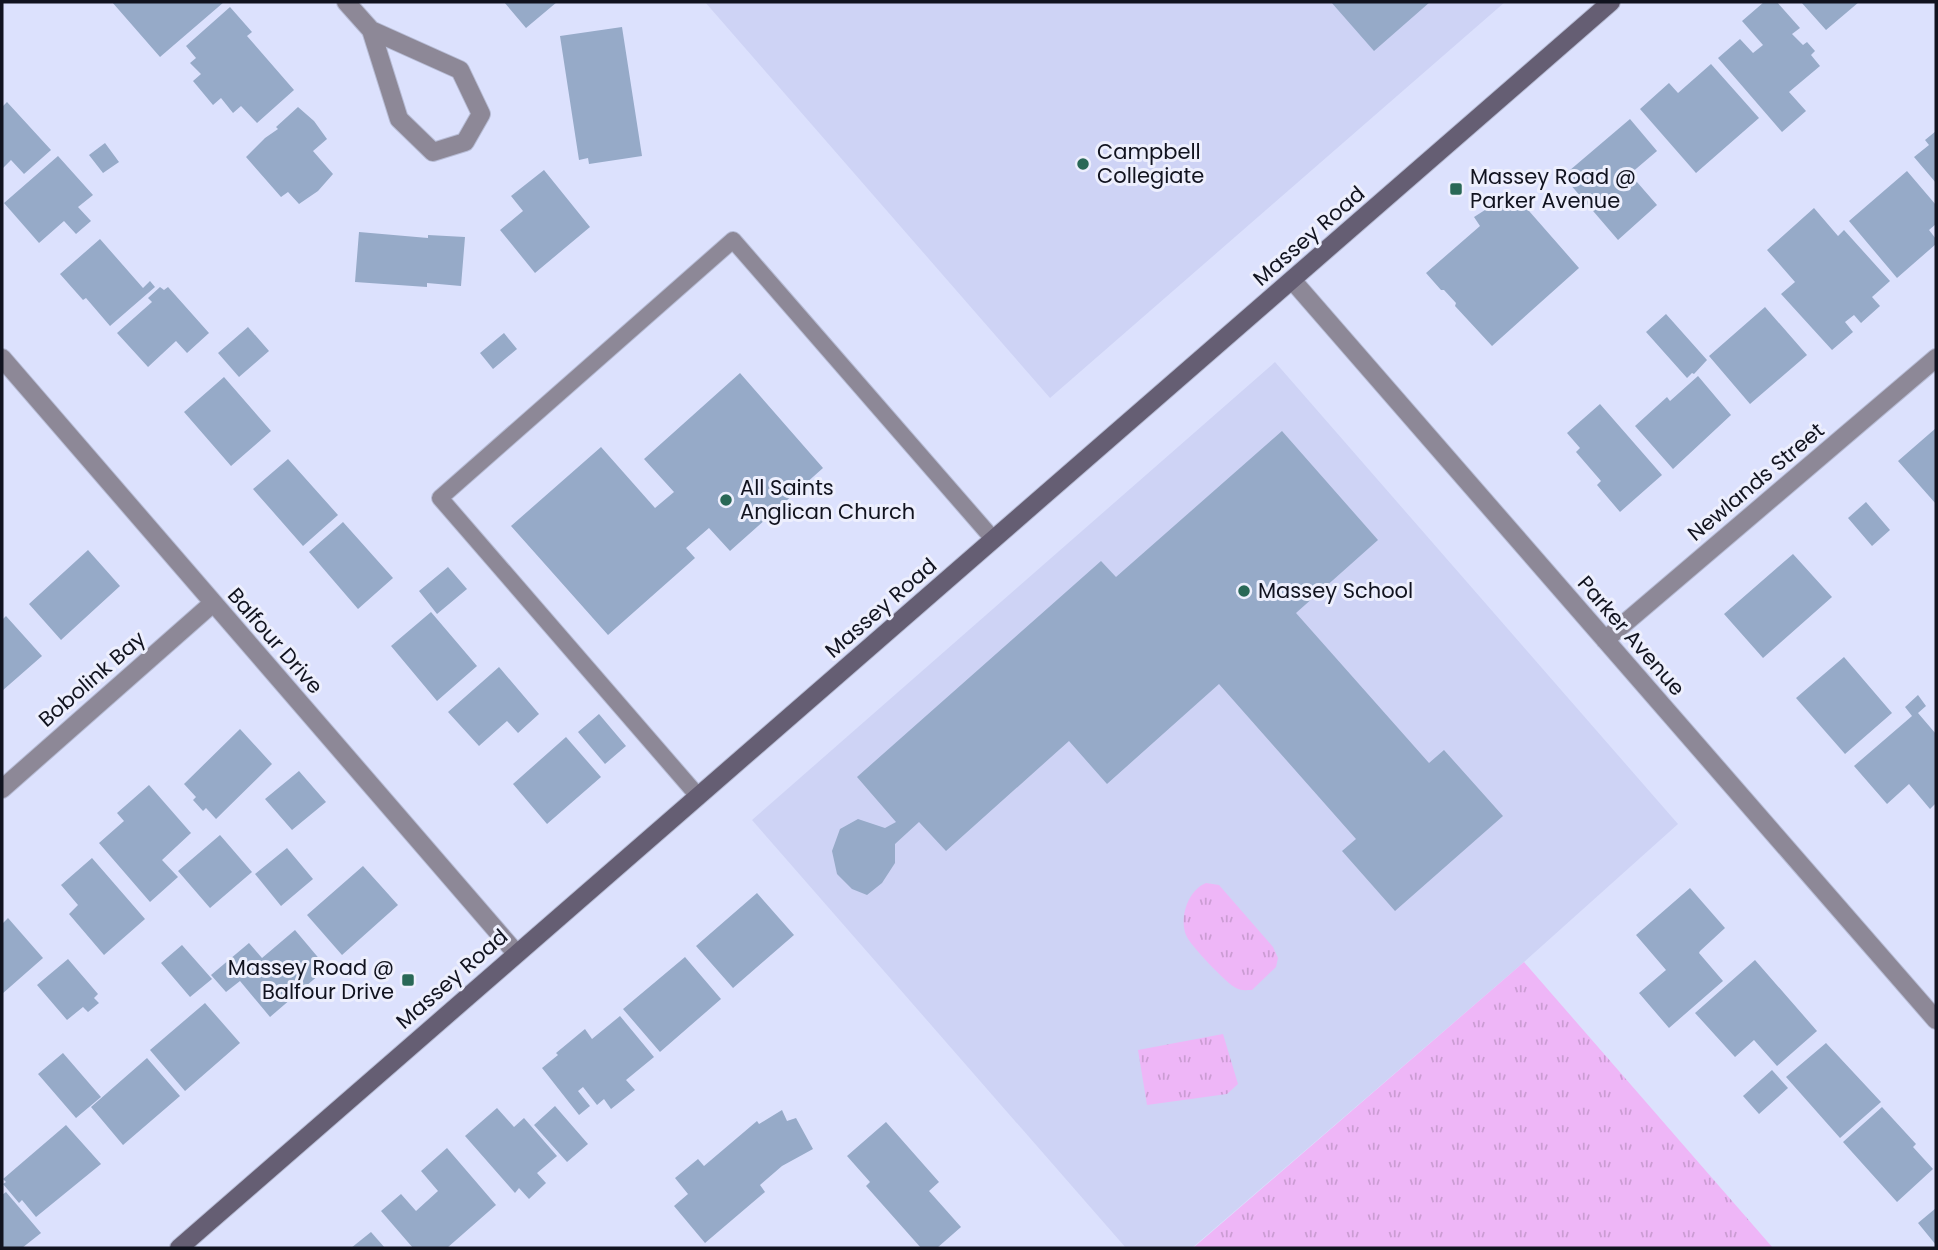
<svg xmlns="http://www.w3.org/2000/svg" width="1938" height="1250" font-family="Poppins,sans-serif">
<defs>
<pattern id="grass-tufts" width="24" height="20" patternUnits="userSpaceOnUse" patternTransform="scale(1.75)"><rect width="24" height="20" fill="#eeb6f7"/><path d="M3 7l-1-3M5 7V3M7 7l1-3M15 17l-1-3M17 17v-4M19 17l1-3" fill="none" stroke="#cb9cd3"/></pattern>
</defs>
<rect width="100%" height="100%" fill="#dce1fd"/>
<!-- built -->
<path fill="#ced3f5" d="M 705,2 L 1505,2 L 1050,398 Z
M 1275,362 L 1678,824 L 1524,962 L 1192,1248 L 1126,1248 L 752,820 Z"/>
<!-- grass -->
<path fill="url(#grass-tufts)" d="M 1206,883 L 1219,885 L 1273,947 L 1278,958 L 1276,967 L 1252,990 C 1246,990 1241,991 1236,988 C 1227,984 1189,944 1186,935 C 1179,918 1188,890 1206,883 Z
M 1524,962 L 1773,1248 L 1193,1248 Z
M 1223,1034 L 1238,1084 L 1227,1094 L 1147,1105 L 1138,1050 Z"/>
<!-- building -->
<path fill="#96aac8" d="M 112,2 L 224,2 L 160,57 Z
M 504,2 L 557,2 L 526,28 Z
M 1331,2 L 1430,2 L 1374,51 Z
M 1764,2 L 1777,2 L 1800,28 L 1792,34 L 1803,45 L 1807,42 L 1815,51 L 1811,55 L 1820,66 L 1789,92 L 1806,111 L 1782,132 L 1718,58 L 1740,39 L 1753,53 L 1763,45 L 1742,21 Z
M 1801,2 L 1859,2 L 1826,30 Z
M 230,7 L 252,32 L 247,36 L 294,90 L 257,123 L 241,106 L 233,113 L 221,98 L 213,105 L 193,81 L 201,74 L 190,63 L 196,58 L 186,46 Z
M 622,27 L 642,156 L 589,164 L 588,158 L 579,160 L 560,36 Z
M 1711,64 L 1759,118 L 1696,173 L 1640,109 L 1669,83 L 1678,93 Z
M 7,102 L 51,150 L 24,174 L 11,160 L 2,169 L 2,107 Z
M 298,107 L 314,121 L 327,139 L 313,151 L 333,174 L 318,191 L 299,204 L 288,192 L 281,197 L 246,157 L 265,138 L 278,129 L 276,127 Z
M 1630,119 L 1657,151 L 1630,174 L 1657,205 L 1618,240 L 1563,176 Z
M 1936,131 L 1936,183 L 1914,157 L 1929,145 L 1925,140 Z
M 105,143 L 119,162 L 103,173 L 89,155 Z
M 58,156 L 93,195 L 78,207 L 91,221 L 76,234 L 64,221 L 39,243 L 4,203 Z
M 544,170 L 590,227 L 535,273 L 500,230 L 523,211 L 511,196 Z
M 1907,171 L 1936,205 L 1936,224 L 1929,230 L 1936,239 L 1936,244 L 1897,278 L 1849,221 Z
M 1513,196 L 1516,196 L 1579,268 L 1492,346 L 1455,306 L 1456,303 L 1444,290 L 1441,290 L 1426,273 L 1480,226 L 1474,217 L 1496,203 L 1500,207 Z
M 1814,208 L 1838,236 L 1844,230 L 1890,281 L 1872,297 L 1880,306 L 1861,323 L 1854,315 L 1845,322 L 1853,332 L 1832,350 L 1781,294 L 1795,282 L 1767,250 Z
M 359,232 L 428,238 L 428,235 L 465,237 L 461,286 L 427,283 L 427,287 L 355,282 Z
M 100,239 L 143,288 L 150,281 L 155,287 L 110,326 L 86,298 L 83,300 L 60,274 Z
M 160,287 L 164,290 L 168,287 L 209,333 L 187,353 L 176,341 L 148,367 L 117,333 L 152,302 L 148,298 Z
M 1765,307 L 1807,355 L 1750,404 L 1709,356 Z
M 1666,314 L 1707,360 L 1694,374 L 1692,373 L 1687,378 L 1646,332 Z
M 248,327 L 269,351 L 239,377 L 218,353 Z
M 504,333 L 517,349 L 493,369 L 480,353 Z
M 740,373 L 823,468 L 730,551 L 709,528 L 686,548 L 695,558 L 608,635 L 511,526 L 601,447 L 655,508 L 674,492 L 644,459 Z
M 1698,376 L 1731,415 L 1673,469 L 1635,426 L 1667,397 L 1670,401 Z
M 224,377 L 271,431 L 231,466 L 184,412 Z
M 1600,404 L 1662,475 L 1620,512 L 1597,485 L 1601,481 L 1576,452 L 1580,448 L 1567,433 Z
M 1936,428 L 1936,504 L 1898,461 Z
M 1282,431 L 1378,540 L 1296,613 L 1429,763 L 1444,750 L 1503,816 L 1395,911 L 1342,851 L 1356,839 L 1219,684 L 1107,784 L 1069,741 L 946,851 L 919,822 L 895,844 L 895,863 L 882,883 L 867,895 L 852,889 L 837,874 L 832,851 L 840,829 L 858,819 L 885,828 L 896,822 L 857,777 L 1101,561 L 1116,577 Z
M 288,459 L 338,515 L 303,546 L 253,489 Z
M 1866,502 L 1890,530 L 1872,546 L 1848,518 Z
M 343,522 L 393,578 L 358,609 L 309,552 Z
M 88,550 L 120,586 L 61,640 L 29,604 Z
M 1793,554 L 1832,597 L 1763,658 L 1724,614 Z
M 448,567 L 467,589 L 437,614 L 419,591 Z
M 431,612 L 477,666 L 437,701 L 391,646 Z
M 6,616 L 42,656 L 2,691 L 2,620 Z
M 1844,657 L 1892,713 L 1845,754 L 1796,698 Z
M 499,667 L 539,714 L 518,733 L 507,721 L 479,746 L 448,712 Z
M 1918,695 L 1926,706 L 1918,713 L 1936,734 L 1936,803 L 1930,809 L 1909,784 L 1887,804 L 1854,766 L 1912,716 L 1905,707 Z
M 599,714 L 626,746 L 605,764 L 578,732 Z
M 240,729 L 272,764 L 216,819 L 206,808 L 203,811 L 193,800 L 196,797 L 184,784 Z
M 566,737 L 601,777 L 547,824 L 513,784 Z
M 299,771 L 326,802 L 292,830 L 265,799 Z
M 149,785 L 191,833 L 162,860 L 178,877 L 150,902 L 99,843 L 124,821 L 117,813 Z
M 220,835 L 252,872 L 210,908 L 178,871 Z
M 287,848 L 313,879 L 281,906 L 255,874 Z
M 92,858 L 145,919 L 104,955 L 69,914 L 78,905 L 61,885 Z
M 363,866 L 398,905 L 342,955 L 307,915 Z
M 1690,888 L 1725,928 L 1700,951 L 1699,953 L 1723,981 L 1669,1028 L 1639,993 L 1666,970 L 1636,935 Z
M 757,893 L 794,935 L 733,988 L 696,946 Z
M 8,918 L 43,958 L 2,994 L 2,924 Z
M 295,930 L 327,968 L 270,1017 L 240,981 L 226,992 L 211,975 L 249,943 L 262,958 Z
M 182,945 L 212,979 L 190,997 L 161,963 Z
M 685,957 L 721,999 L 660,1052 L 623,1009 Z
M 68,959 L 98,994 L 94,998 L 99,1003 L 88,1012 L 83,1007 L 67,1020 L 37,985 Z
M 1755,960 L 1817,1031 L 1777,1066 L 1754,1040 L 1735,1057 L 1695,1013 Z
M 205,1003 L 240,1043 L 185,1091 L 150,1050 Z
M 620,1016 L 654,1057 L 626,1080 L 635,1090 L 611,1109 L 604,1099 L 597,1105 L 583,1087 L 578,1091 L 590,1106 L 579,1115 L 542,1068 L 558,1055 L 556,1053 L 585,1029 L 592,1039 Z
M 1826,1043 L 1881,1102 L 1840,1138 L 1786,1077 Z
M 63,1053 L 101,1097 L 76,1118 L 38,1074 Z
M 147,1058 L 180,1096 L 123,1145 L 91,1107 Z
M 1772,1070 L 1788,1088 L 1759,1114 L 1743,1096 Z
M 555,1106 L 588,1144 L 567,1162 L 534,1125 Z
M 1882,1107 L 1916,1144 L 1913,1147 L 1933,1169 L 1897,1202 L 1843,1142 Z
M 497,1108 L 514,1127 L 524,1118 L 557,1156 L 537,1173 L 546,1183 L 529,1199 L 519,1188 L 515,1193 L 465,1136 Z
M 782,1110 L 787,1121 L 796,1118 L 813,1149 L 782,1166 L 760,1185 L 765,1192 L 705,1243 L 674,1206 L 688,1194 L 675,1178 L 698,1159 L 704,1166 L 757,1121 L 759,1124 Z
M 886,1122 L 939,1182 L 929,1191 L 961,1227 L 937,1248 L 921,1248 L 866,1186 L 870,1182 L 847,1156 Z
M 66,1125 L 101,1164 L 36,1217 L 22,1200 L 19,1203 L 3,1184 L 6,1182 L 3,1179 Z
M 447,1148 L 496,1205 L 447,1248 L 413,1248 L 381,1211 L 401,1194 L 416,1211 L 438,1191 L 421,1171 Z
M 6,1192 L 41,1233 L 22,1248 L 2,1248 L 2,1195 Z
M 1936,1208 L 1936,1245 L 1918,1223 Z
M 371,1232 L 385,1248 L 351,1248 Z"/>
<g fill="none" stroke-linecap="round" stroke-linejoin="round">
<!-- lane casing -->
<g stroke="#b7bcd5" stroke-width="18">
<path id="lane" d="M 698,796 L 440,498 L 733,240 L 994,540"/>
</g>
<!-- street casing -->
<g stroke="#b7bcd5" stroke-width="20">
<path id="street" d="M 346,2 L 371,30 L 399,119 L 433,152 L 465,142 L 481,114 L 460,70 L 371,30
M 1293,281 L 1936,1020
M 2,358 L 516,953
M 1605,640 L 1936,358
M 2,789 L 213,603"/>
</g>
<!-- secondary casing -->
<g stroke="#b7bcd5" stroke-width="20">
<path id="secondary" d="M 179,1248 L 1611,2"/>
</g>
<!-- lane -->
<use href="#lane" stroke="#8d8897" stroke-width="16"/>
<!-- street -->
<use href="#street" stroke="#8d8897" stroke-width="18"/>
<!-- secondary -->
<use href="#secondary" stroke="#655e73" stroke-width="18"/>
</g>
<!-- markers -->
<g fill="#296856" stroke="#edeffd" stroke-width="2.5">
<circle cx="1083" cy="164" r="7"/>
<rect x="1449" y="182" width="14" height="14" rx="3.5"/>
<circle cx="726" cy="500" r="7"/>
<circle cx="1244" cy="591" r="7"/>
<rect x="401" y="973" width="14" height="14" rx="3.5"/>
</g>
<g text-anchor="middle" stroke-width="6" stroke-linejoin="round" paint-order="stroke">
<!-- poi labels -->
<g font-size="21" fill="#11131f" stroke="#edeffd" text-anchor="start">
<text x="1097" y="159">Campbell<tspan x="1097" dy="24">Collegiate</tspan></text>
<text x="1470" y="184">Massey Road @<tspan x="1470" dy="24">Parker Avenue</tspan></text>
<text x="740" y="495">All Saints<tspan x="740" dy="24">Anglican Church</tspan></text>
<text x="1258" y="598">Massey School</text>
<text x="394" y="975" text-anchor="end">Massey Road @<tspan x="394" dy="24">Balfour Drive</tspan></text>
</g>
<!-- street labels -->
<g font-size="21" fill="#11131f" stroke="#edeffd">
<text transform="translate(1309 236) rotate(-41)" y="7">Massey Road</text>
<text transform="translate(1756 482) rotate(-40)" y="7">Newlands Street</text>
<text transform="translate(881 608) rotate(-41)" y="7">Massey Road</text>
<text transform="translate(1631 636) rotate(49)" y="7">Parker Avenue</text>
<text transform="translate(275 641) rotate(49)" y="7">Balfour Drive</text>
<text transform="translate(92 679) rotate(-41)" y="7">Bobolink Bay</text>
<text transform="translate(452 979) rotate(-41)" y="7">Massey Road</text>
</g>
</g>
<!-- border -->
<rect width="1938" height="1250" fill="none" stroke="#11131f" stroke-width="7"/>
</svg>
